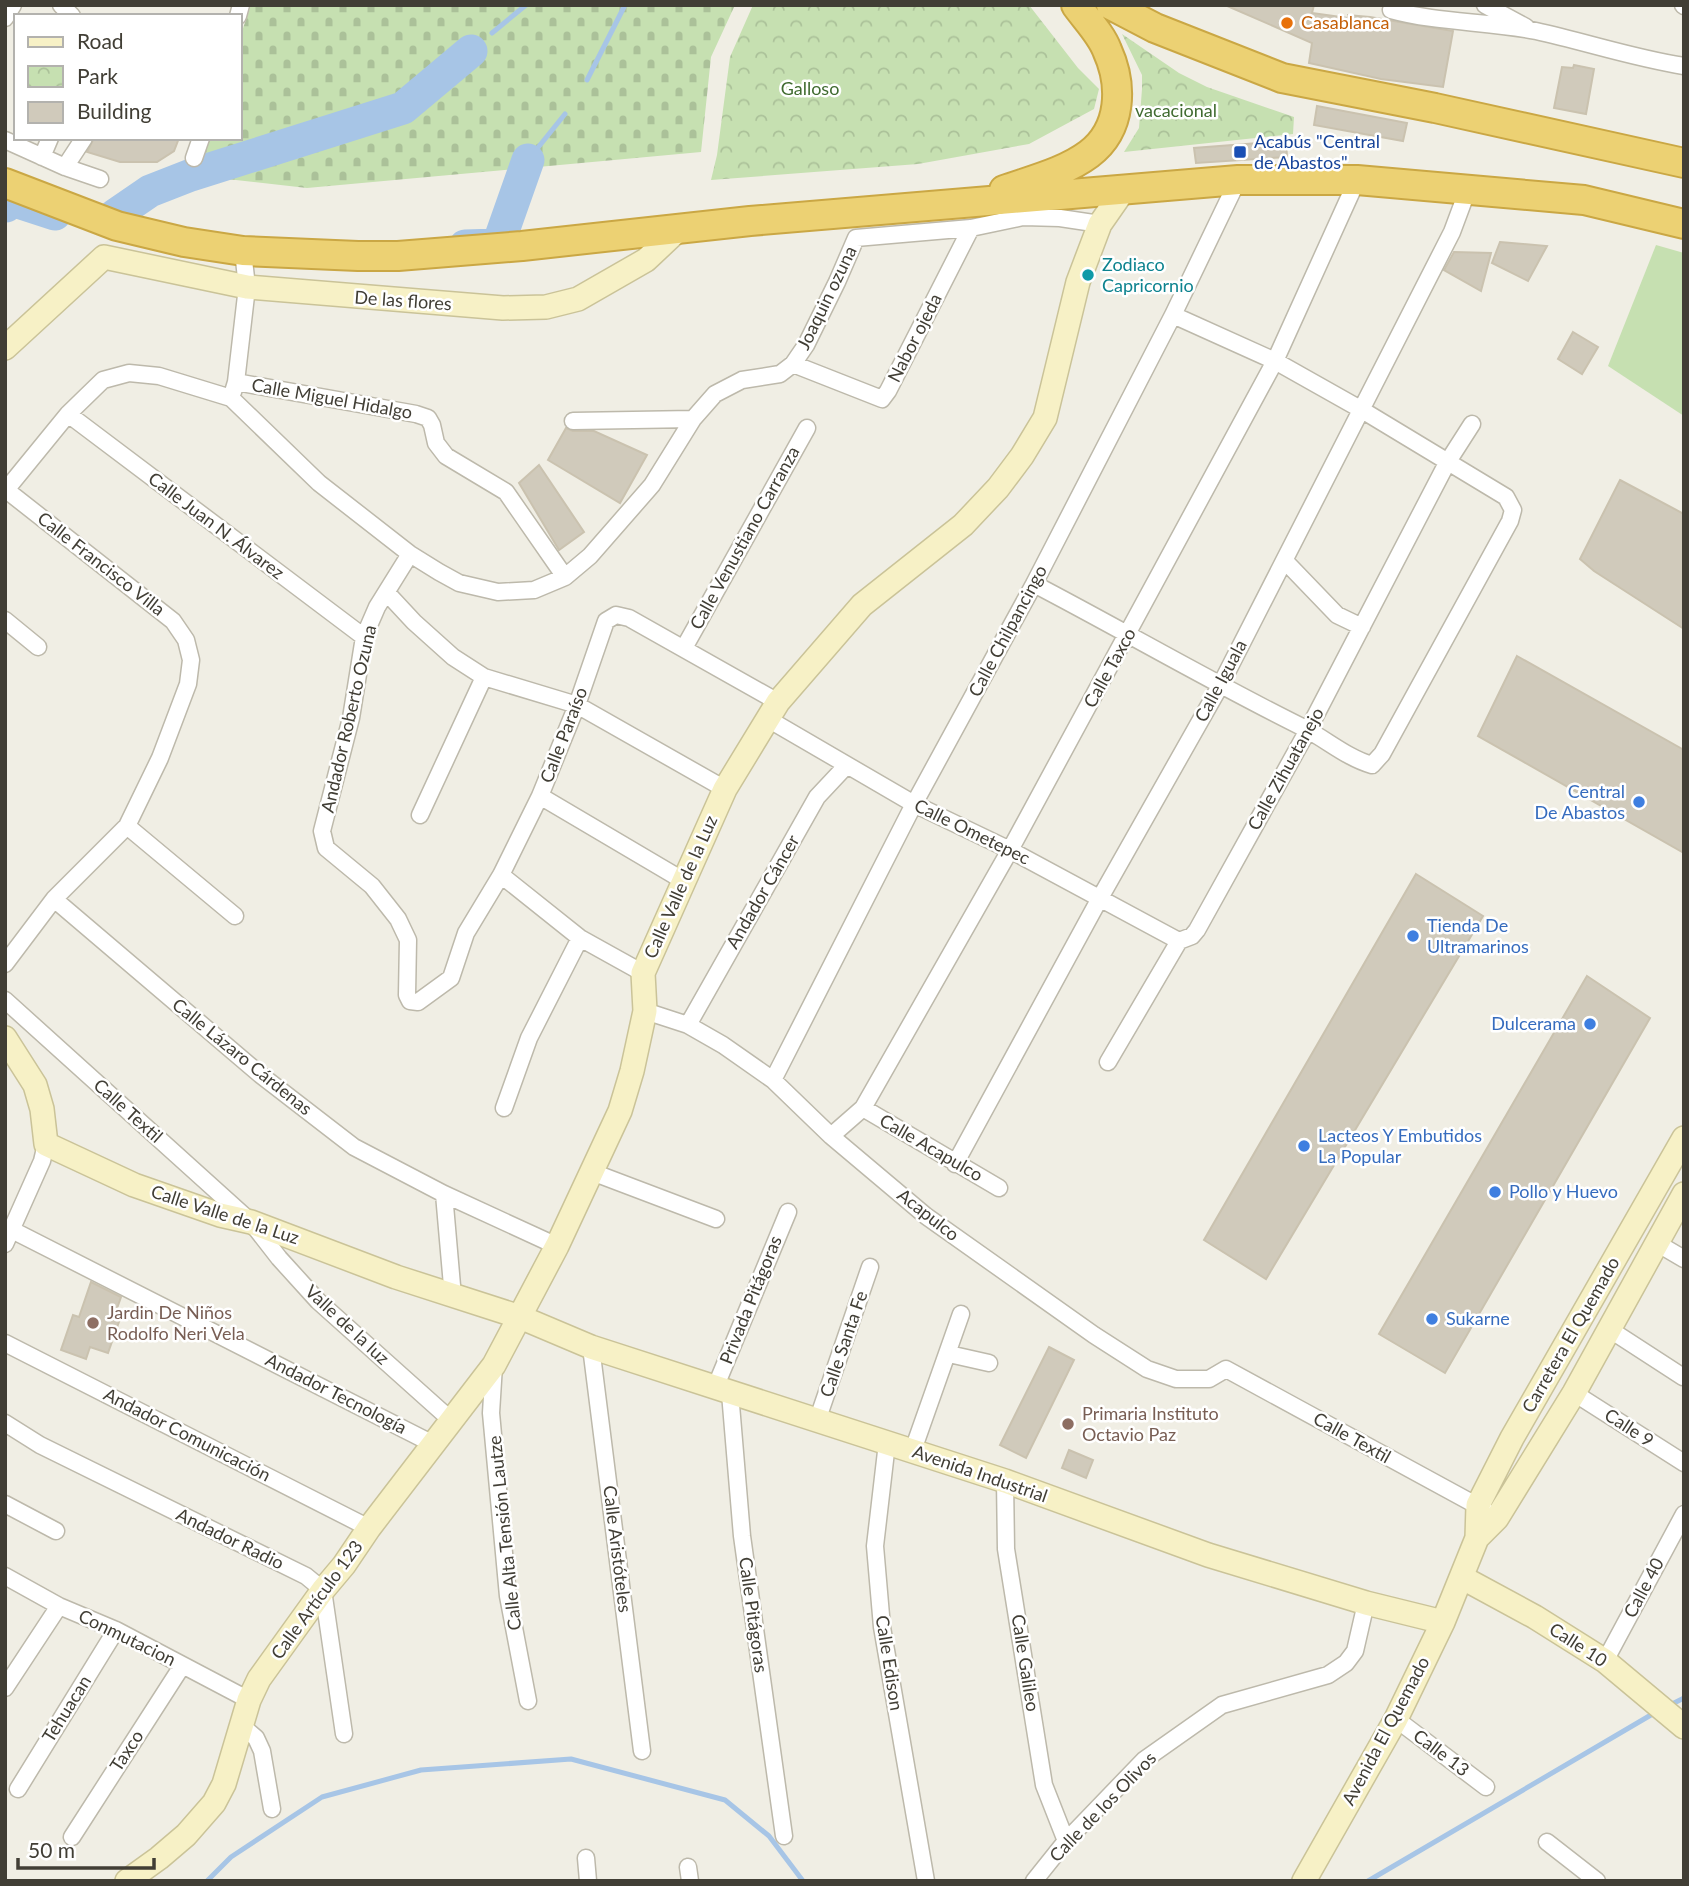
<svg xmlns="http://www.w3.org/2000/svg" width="1689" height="1886" font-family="Lato,sans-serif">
<defs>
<pattern id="cemetery-stones" width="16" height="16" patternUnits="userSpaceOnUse" patternTransform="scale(1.75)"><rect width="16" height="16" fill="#c6e0b1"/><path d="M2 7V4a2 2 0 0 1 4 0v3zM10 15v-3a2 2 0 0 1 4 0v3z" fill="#abc199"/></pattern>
<pattern id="park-crowns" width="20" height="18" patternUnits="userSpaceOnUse" patternTransform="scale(1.75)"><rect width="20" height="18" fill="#c6e0b1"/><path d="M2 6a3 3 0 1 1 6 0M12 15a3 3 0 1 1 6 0" fill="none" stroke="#abc199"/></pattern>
</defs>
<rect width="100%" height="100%" fill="#f0eee4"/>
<!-- grass -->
<path fill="#c6e0b1" d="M 1656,245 L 1684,253 L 1684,416 L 1608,366 Z"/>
<!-- cemetery -->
<path fill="url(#cemetery-stones)" d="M 251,5 L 735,5 L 711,57 L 701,152 L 307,188 L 191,175 L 204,138 L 240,138 L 240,37 Z"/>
<!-- park -->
<path fill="url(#park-crowns)" d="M 753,5 L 1029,5 L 1078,68 L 1099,89 L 1094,109 L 1029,144 L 918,164 L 711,180 L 717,155 L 730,57 Z
M 1122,34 L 1179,73 L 1207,87 L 1294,117 L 1293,134 L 1124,152 L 1139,128 L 1142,89 L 1142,75 Z"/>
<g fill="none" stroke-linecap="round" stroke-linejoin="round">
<!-- stream -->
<path stroke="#a7c5e6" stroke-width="5" d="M 492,33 L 526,5
M 587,80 L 625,5
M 528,160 L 565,114
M 1668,1706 L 1684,1698
M 207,1881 L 231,1857 L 322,1797 L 421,1770 L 571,1759 L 725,1800 L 769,1836 L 803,1881
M 1368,1881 L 1656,1712"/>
<!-- river -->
<path stroke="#a7c5e6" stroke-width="33" d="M 6,206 L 12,200 L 55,214
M 115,215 L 150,191 L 191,175 L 403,108 L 471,51
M 465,246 L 498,245 L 528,160"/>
</g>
<!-- building -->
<path fill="#d0cabb" stroke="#cac2af" stroke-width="2" d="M 1225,5 L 1314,5 L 1312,13 L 1348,18 L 1348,15 L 1370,17 L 1453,31 L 1443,87 L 1381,79 L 1309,63 L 1312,43 Z
M 1574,65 L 1594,69 L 1586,114 L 1554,108 L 1562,67 L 1573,68 Z
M 1317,106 L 1407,123 L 1403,141 L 1314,125 Z
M 94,138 L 179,138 L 174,151 L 157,162 L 120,162 L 87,152 Z
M 1286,141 L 1287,157 L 1196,163 L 1194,148 Z
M 1500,242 L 1547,246 L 1528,281 L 1492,263 Z
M 1454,252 L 1491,253 L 1481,291 L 1444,270 Z
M 1573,332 L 1598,347 L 1582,374 L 1558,359 Z
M 566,428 L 573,431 L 594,431 L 647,455 L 620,503 L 548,460 Z
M 539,465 L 584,532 L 559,550 L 519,483 Z
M 1620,480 L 1684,514 L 1684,629 L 1594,571 L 1580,559 Z
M 1517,656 L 1684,750 L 1684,853 L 1478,736 Z
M 1416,874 L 1483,916 L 1266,1279 L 1204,1240 Z
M 1587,976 L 1650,1018 L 1445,1373 L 1379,1334 Z
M 91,1282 L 121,1297 L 114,1317 L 120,1319 L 108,1353 L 90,1347 L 86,1359 L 61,1350 L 73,1315 L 79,1317 Z
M 1049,1347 L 1074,1360 L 1026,1458 L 1000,1445 Z
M 1069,1450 L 1093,1460 L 1086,1478 L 1062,1468 Z"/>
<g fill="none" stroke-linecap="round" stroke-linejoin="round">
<!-- street casing -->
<g stroke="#bdb9ab" stroke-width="19">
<path id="street" d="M 61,5 L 72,16
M 1485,5 L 1526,27
M 1683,5 L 1684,6
M 1391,10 C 1438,23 1488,21 1536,31 C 1586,42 1633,58 1684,66
M 238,16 L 241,5
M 5,18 L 13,5
M 5,140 L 65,167 L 100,179
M 42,157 L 50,138
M 194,158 L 201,138
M 65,167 L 84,138
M 793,364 L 882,399 L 888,391 L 971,228
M 236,382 L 416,414 L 428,418 L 432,425 L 436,443 L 446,456 L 506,492 L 565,577
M 233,392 L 236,382 L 247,287 L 243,251
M 68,414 L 364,637
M 573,421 L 693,419
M 5,489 L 173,621 L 186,640 L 191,660 L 188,684 L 160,758 L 127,826 L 54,899 L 5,964
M 6,490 L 68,414 L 103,380 L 129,373 L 159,376 L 231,398 L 319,483 L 410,554 L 439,572 L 459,583 L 498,592 L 534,590 L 565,577 L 590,556 L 652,485 L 693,419 L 715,394 L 742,380 L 780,374 L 793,364 L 806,345 L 837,282 L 856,238 L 971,228 L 1023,217 L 1060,218 L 1100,224
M 410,554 L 377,607 L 364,637 L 351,718 L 322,831 L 326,848 L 372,886 L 398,919 L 408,940 L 407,995 L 410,1001 L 418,1002 L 451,978 L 466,933 L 501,875 L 540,796 L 577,705 L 606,621 L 616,615 L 629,618 L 778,702
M 1285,561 L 1337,615 L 1362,627
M 1034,584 C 1124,631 1211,682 1302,727 C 1326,739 1347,758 1372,765 L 1382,754 L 1510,521 L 1513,510 L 1506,497 L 1362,410 L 1275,361 L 1173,315
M 387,593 L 414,622 L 453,657 L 484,677 L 577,705 L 725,789
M 5,620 L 38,647
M 684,648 L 807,428
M 768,719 L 914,804 L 1010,850 L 1179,941
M 540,796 L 684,881
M 420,815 L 484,677
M 127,826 L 235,916
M 501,875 L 580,938 L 643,973
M 54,899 L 262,1076 L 354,1147 L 444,1194 L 557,1246
M 5,1000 L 251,1222 L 279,1258 L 318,1301 L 452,1421
M 645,1011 L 688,1025 L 723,1045 L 773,1080 L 831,1136 L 926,1216 L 1094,1335 L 1147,1369 L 1176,1379 L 1209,1379 L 1226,1369 L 1485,1510
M 688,1025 L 817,797 L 847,765
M 1108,1062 L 1179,941 L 1192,936 L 1197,930 L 1308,730 L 1447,463 L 1472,424
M 773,1080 L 914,804 L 1034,584 L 1173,315 L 1238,180
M 504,1108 L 529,1038 L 580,938
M 863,1108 L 999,1188
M 831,1136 L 863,1108 L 1010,850 L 1275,361 L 1357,180
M 955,1164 L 1100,898 L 1220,686 L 1452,232 L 1468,189
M 592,1172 L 716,1219
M 444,1194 L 453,1297
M 12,1230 L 435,1445
M 1655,1242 L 1684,1259
M 5,1244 L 42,1161 L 46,1144
M 1609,1329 L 1683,1377
M 5,1343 L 369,1528
M 591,1347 L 642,1751
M 949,1354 L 989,1363
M 494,1365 L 491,1413 L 508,1596 L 528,1701
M 715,1388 L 788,1212
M 730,1393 L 742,1536 L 784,1836
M 1574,1393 L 1684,1463
M 817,1421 L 870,1267
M 5,1423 L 40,1445 L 306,1576 L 323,1590 L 344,1734
M 887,1443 L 875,1546 L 882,1627 L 926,1881
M 913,1450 L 961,1314
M 1005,1481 L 1006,1549 L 1044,1785 L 1066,1841
M 5,1504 L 56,1531
M 5,1576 L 59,1606 L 116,1630 L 249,1700
M 1605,1661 L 1684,1514
M 5,1688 L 59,1606
M 1396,1719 L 1486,1787
M 241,1725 L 256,1738 L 262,1751 L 272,1809
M 18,1789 L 116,1630
M 72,1837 L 182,1666
M 1547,1842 L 1597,1881
M 586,1858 L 588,1881
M 688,1867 L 690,1881
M 1034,1881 L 1066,1841 L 1144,1760 L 1222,1705 L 1328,1675 L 1346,1663 L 1355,1651 L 1366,1603"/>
</g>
<!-- secondary casing -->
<g stroke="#cac398" stroke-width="26">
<path id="secondary" d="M 5,348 L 104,257 L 247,287 L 503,308 L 546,307 L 578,299 L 646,260 L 681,227
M 5,1038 L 35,1085 L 42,1109 L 46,1144 L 134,1185 L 220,1215 L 251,1222 L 396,1277 L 520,1317 L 591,1347 L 1005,1481 L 1208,1555 L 1366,1603 L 1443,1622
M 1477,1538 L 1497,1518 L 1574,1393 L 1684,1194
M 1463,1578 L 1535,1617 L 1605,1661 L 1684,1727
M 127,1881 L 159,1858 L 186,1835 L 214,1803 L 224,1784 L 249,1700 L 259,1679 L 323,1590 L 344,1565 L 369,1528 L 494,1365 L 557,1246 L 620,1111 L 632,1071 L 645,1011 L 643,973 L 725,789 L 778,702 L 862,605 L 963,525 L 998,488 L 1022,456 L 1045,418 L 1078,282 L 1100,224 L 1123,191
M 1304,1881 L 1396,1719 L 1443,1622 L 1477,1538 L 1478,1505 L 1512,1438 L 1684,1138"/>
</g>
<!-- highway casing -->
<g stroke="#caa744" stroke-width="32">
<path id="highway" d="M 1111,5 L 1155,28 L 1282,78 L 1435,108 L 1684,163
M 5,183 L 117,226 L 184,242 L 243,251 L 358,256 L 398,256 L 522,246 L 750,221 L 1238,180 L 1357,180 L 1584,200 L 1684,224
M 1004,190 C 1032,180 1065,172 1089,154 C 1122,129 1123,85 1107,50 C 1101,34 1086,19 1076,5"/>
</g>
<!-- street -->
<use href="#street" stroke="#fff" stroke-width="16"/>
<!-- secondary -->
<use href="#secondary" stroke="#f7f1c6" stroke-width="23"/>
<!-- highway -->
<use href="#highway" stroke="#ecd173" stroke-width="28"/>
</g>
<!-- markers -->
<circle fill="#e8710a" stroke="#fff" stroke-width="2.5" cx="1287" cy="23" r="7"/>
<rect fill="#1a4fb4" stroke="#fff" stroke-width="2.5" x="1233" y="145" width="14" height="14" rx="3.5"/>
<circle fill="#0f9aa8" stroke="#fff" stroke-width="2.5" cx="1088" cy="275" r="7"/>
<g fill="#3f7fe0" stroke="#fff" stroke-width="2.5">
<circle cx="1639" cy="802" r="7"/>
<circle cx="1413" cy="936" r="7"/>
<circle cx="1590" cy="1024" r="7"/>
<circle cx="1304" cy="1146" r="7"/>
<circle cx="1495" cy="1192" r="7"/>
<circle cx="1432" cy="1319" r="7"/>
</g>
<g fill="#8d6e63" stroke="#fff" stroke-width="2.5">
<circle cx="93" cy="1323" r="7"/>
<circle cx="1068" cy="1424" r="7"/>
</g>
<g text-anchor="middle" stroke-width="5" stroke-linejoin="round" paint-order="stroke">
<!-- food labels -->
<g font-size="18" fill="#c56008" stroke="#fff" text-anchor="start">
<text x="1301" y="29">Casablanca</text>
</g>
<!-- park labels -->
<g font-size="18" fill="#406b30" stroke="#fff">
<text x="810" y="95">Galloso</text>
<text x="1176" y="117">vacacional</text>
</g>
<!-- transit labels -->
<g font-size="18" fill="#164399" stroke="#fff" text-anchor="start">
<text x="1254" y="148">Acabús "Central<tspan x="1254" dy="21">de Abastos"</tspan></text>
</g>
<!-- culture labels -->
<g font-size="18" fill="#0d838f" stroke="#fff" text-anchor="start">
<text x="1102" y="271">Zodiaco<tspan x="1102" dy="21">Capricornio</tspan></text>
</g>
<!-- street labels -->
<g font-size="18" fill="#413e35" stroke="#fff">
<text transform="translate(827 298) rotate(-64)" y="6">Joaquin ozuna</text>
<text transform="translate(403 301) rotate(4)" y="6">De las flores</text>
<text transform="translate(915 338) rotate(-63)" y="6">Nabor ojeda</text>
<text transform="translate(332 399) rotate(10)" y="6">Calle Miguel Hidalgo</text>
<text transform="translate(216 526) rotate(37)" y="6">Calle Juan N. Álvarez</text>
<text transform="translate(745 538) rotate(-61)" y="6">Calle Venustiano Carranza</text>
<text transform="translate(101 564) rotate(38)" y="6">Calle Francisco Villa</text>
<text transform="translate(1008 631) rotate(-62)" y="6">Calle Chilpancingo</text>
<text transform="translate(1110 668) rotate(-61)" y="6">Calle Taxco</text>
<text transform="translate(1221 681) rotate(-62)" y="6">Calle Iguala</text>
<text transform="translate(349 719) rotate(-77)" y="6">Andador Roberto Ozuna</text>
<text transform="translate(564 735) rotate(-69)" y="6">Calle Paraíso</text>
<text transform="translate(1286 769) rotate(-61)" y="6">Calle Zihuatanejo</text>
<text transform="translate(972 832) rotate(26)" y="6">Calle Ometepec</text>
<text transform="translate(681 887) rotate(-66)" y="6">Calle Valle de la Luz</text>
<text transform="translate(763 892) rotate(-60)" y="6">Andador Cáncer</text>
<text transform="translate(242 1057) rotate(39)" y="6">Calle Lázaro Cárdenas</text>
<text transform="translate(128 1111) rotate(42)" y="6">Calle Textil</text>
<text transform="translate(931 1148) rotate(30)" y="6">Calle Acapulco</text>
<text transform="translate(225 1215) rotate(18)" y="6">Calle Valle de la Luz</text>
<text transform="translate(928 1215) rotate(38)" y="6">Acapulco</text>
<text transform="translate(751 1300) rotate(-68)" y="6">Privada Pitágoras</text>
<text transform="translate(347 1325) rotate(43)" y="6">Valle de la luz</text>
<text transform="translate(1571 1335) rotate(-60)" y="6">Carretera El Quemado</text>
<text transform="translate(844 1344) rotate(-71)" y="6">Calle Santa Fe</text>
<text transform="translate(336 1394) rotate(27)" y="6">Andador Tecnología</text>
<text transform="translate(1629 1428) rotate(33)" y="6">Calle 9</text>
<text transform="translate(187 1435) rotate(27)" y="6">Andador Comunicación</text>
<text transform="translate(1352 1438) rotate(29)" y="6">Calle Textil</text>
<text transform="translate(980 1474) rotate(19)" y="6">Avenida Industrial</text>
<text transform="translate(505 1533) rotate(-96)" y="6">Calle Alta Tensión Lautze</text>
<text transform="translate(230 1539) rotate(26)" y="6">Andador Radio</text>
<text transform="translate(617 1549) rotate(83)" y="6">Calle Aristóteles</text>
<text transform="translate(1644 1588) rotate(-62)" y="6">Calle 40</text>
<text transform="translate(317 1600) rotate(-54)" y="6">Calle Artículo 123</text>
<text transform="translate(753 1615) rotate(82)" y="6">Calle Pitágoras</text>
<text transform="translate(127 1638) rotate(26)" y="6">Conmutacion</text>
<text transform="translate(1578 1645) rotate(33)" y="6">Calle 10</text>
<text transform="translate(889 1663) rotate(81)" y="6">Calle Edison</text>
<text transform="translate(1025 1663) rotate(81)" y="6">Calle Galileo</text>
<text transform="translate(67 1709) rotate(-58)" y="6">Tehuacan</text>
<text transform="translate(1386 1731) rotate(-62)" y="6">Avenida El Quemado</text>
<text transform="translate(127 1751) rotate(-57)" y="6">Taxco</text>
<text transform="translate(1441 1753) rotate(37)" y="6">Calle 13</text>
<text transform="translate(1103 1807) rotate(-46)" y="6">Calle de los Olivos</text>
</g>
<!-- shop labels -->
<g font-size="18" fill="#366cbe" stroke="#fff" text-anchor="start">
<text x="1625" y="798" text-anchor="end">Central<tspan x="1625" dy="21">De Abastos</tspan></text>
<text x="1427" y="932">Tienda De<tspan x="1427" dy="21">Ultramarinos</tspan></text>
<text x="1576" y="1030" text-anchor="end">Dulcerama</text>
<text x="1318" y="1142">Lacteos Y Embutidos<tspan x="1318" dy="21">La Popular</tspan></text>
<text x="1509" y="1198">Pollo y Huevo</text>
<text x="1446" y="1325">Sukarne</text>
</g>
<!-- education labels -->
<g font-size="18" fill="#785e54" stroke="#fff" text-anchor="start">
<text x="107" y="1319">Jardin De Niños<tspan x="107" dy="21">Rodolfo Neri Vela</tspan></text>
<text x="1082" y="1420">Primaria Instituto<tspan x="1082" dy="21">Octavio Paz</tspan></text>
</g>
</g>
<!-- border -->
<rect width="1689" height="1886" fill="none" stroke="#413e35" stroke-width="14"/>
<!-- legend -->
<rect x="14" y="14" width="228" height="126" fill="#ffffff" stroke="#b3b2ae" stroke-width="2"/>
<rect x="28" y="37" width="35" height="10" fill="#f7f1c6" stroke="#b3b2ae" stroke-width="2"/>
<text x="77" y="49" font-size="21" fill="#413e35">Road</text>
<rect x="28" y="66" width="35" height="21" fill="url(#park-crowns)" stroke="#b3b2ae" stroke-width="2"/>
<text x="77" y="84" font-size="21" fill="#413e35">Park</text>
<rect x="28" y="102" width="35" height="21" fill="#d0cabb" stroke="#b3b2ae" stroke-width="2"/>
<text x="77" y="119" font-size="21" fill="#413e35">Building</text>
<!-- scale -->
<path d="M18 1858v10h136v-10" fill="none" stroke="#413e35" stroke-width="3.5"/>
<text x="28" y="1858" font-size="21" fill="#413e35" stroke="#ffffff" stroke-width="5" paint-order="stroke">50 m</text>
</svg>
